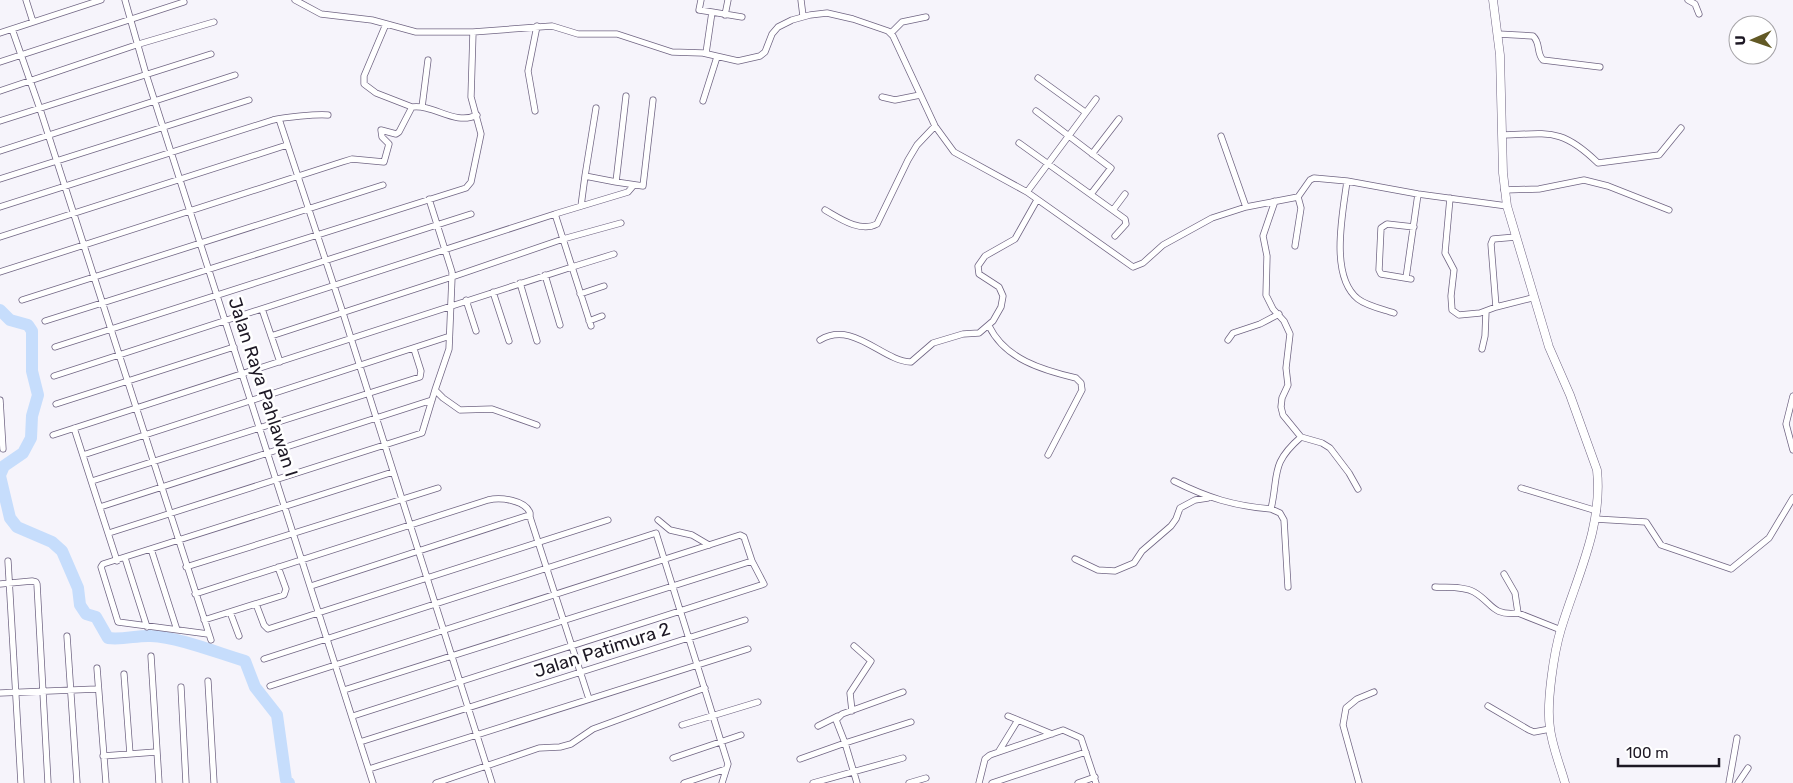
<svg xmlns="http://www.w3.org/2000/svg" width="1793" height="783" font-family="Rubik,sans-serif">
<rect width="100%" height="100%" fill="#f6f4fb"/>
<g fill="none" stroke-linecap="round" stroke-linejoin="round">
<!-- river -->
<path stroke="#c6ddfc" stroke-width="12" d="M 0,310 L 10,320 L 28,325 L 32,331 L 32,371 L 38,395 L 32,416 L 31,438 L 23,453 L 4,466 L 0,475
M 0,476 L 10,518 L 17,527 L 52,542 L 62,551 L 78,588 L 80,605 L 86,614 L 96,617 L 108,638 C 124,640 137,635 151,636 C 178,637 218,653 245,661 L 255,687 L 277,715 L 286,780 L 289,783"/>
<!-- street casing -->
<g stroke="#706583" stroke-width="7">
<path id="street" d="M 26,0 L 33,22
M 125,0 L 146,74 L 373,783
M 295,0 L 321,14 L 372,20 L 416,32 L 473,32 L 552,26 L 578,34 L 617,34 L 672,52 L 703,53 L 738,61 L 760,56 L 765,52 L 772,34 L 778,27 L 792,20 L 810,15 L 827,13 L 853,19 L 888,31 L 893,36 L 935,126 L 954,152 L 1027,192 L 1133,267 L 1143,263 L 1163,245 L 1212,218 L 1246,207 L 1298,197 L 1310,180 L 1314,178 L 1347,181 L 1418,194 L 1507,206
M 701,0 L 699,10 L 712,12 L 706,53
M 801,0 L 803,16
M 1688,0 L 1695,4 L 1699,14
M 712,12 L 742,17
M 725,15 L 728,0
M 386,24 L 364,76 L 364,84 L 376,93 L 412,107
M 12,29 L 40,109 L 211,640
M 0,33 L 101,0
M 891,33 L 902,22 L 926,17
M 1498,34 L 1533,36 C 1541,43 1536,53 1543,60 L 1600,67
M 0,62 L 184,2
M 1038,78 L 1085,112
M 0,91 L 139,44 L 214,22
M 626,96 L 616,182 L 643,186 L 653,100
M 882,97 L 895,100 L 920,95
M 703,101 L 717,57
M 422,107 L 428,60
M 535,111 L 528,71 L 537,26
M 1036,111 L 1111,168 L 1091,194
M 279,119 L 343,313 L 492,783
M 0,121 L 211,54
M 1502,135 C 1549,134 1561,127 1598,163 L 1659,155 L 1681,128
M 1221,136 L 1246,207
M 1019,143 L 1125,219 L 1126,224 L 1115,236
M 0,151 L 235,75
M 1092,154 L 1119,119
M 585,176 L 596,108
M 0,179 L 249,100
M 1347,181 C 1343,212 1329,276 1358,299 C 1367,306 1382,309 1394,313
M 1504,190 L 1539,189 L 1584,180 L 1608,186 L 1669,210
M 1027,192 L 1096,99
M 1450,198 L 1445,253 L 1454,270 L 1451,296 L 1452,310 L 1459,315 L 1480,313 L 1496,307
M 1275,201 L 1263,236 L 1267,256 L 1266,295 L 1273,309 L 1284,321 L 1290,334 L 1286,368 L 1288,385 L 1282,398 L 1281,407 L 1283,415 L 1301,437 L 1322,443 L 1330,448 L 1349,473 L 1358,489
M 581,206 L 585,176 L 616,182
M 0,207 L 273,120 C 284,117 317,114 328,115
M 825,210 C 839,218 860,233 877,224 L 908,160 L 917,145 L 935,126
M 1113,210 L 1125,194
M 0,237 L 287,145
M 1516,237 L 1493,239 L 1491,244 L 1496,307 L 1532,298
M 1295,246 L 1301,208 L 1298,197
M 0,272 L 342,162 L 352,159 L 384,162 L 389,144 L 382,137 L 381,130 L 396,134 L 399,132 L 412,107 C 434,104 455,126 477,115
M 545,275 L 560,325
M 1406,278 L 1418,194
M 1411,279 L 1381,274 L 1379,270 L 1381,228 L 1387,224 L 1414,227
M 520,283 L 537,341
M 493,292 L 509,341
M 580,294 L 604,286
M 22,300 L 383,185
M 466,300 L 476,331
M 262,309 L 280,362
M 45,321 L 466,188 L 471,182 L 481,134 L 471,97 L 473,32
M 589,321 L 602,316
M 591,326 L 572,267 L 614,254
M 989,326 C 1005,359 1042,370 1076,378 L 1081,383 L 1082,390 L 1048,455
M 271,336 L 452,277 L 452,272 L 429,199
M 820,340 C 853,320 882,361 911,362 L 933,343 L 963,334 L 979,333 L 993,321 L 1001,307 L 1003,296 L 999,287 L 979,274 L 978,266 L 985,256 L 1015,239 L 1037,200
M 1228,340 L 1233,333 L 1260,324 L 1279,314
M 55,347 L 471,214
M 1482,349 L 1485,336 L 1486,311
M 54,376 L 555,214
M 1793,396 L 1786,424 L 1793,450
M 0,400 L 3,449
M 56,404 L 234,347
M 537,425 L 492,409 L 460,410 L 443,398 L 435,390 L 449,349 L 452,277 L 563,239 L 621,223
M 74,428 L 117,561
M 53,435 L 572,267 L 555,214 L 628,192 L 634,185
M 83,455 L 447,337
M 92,481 L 420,377 L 421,371 L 414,349
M 1174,481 C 1208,498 1234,506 1271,509 C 1279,474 1270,464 1301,437
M 1521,488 L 1597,511
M 100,507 L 432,400
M 1271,509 L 1280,513 L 1284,520 L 1288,587
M 1595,519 L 1646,522 L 1661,545 L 1731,569 L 1769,538 L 1793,498
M 658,520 L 670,530 L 692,535 L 709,545
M 109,533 L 422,433 L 435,390
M 151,549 L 177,630
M 125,558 L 147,627
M 1075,559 L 1098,570 L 1115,571 L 1134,563 L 1142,551 L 1171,526 L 1176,519 L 1180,508 L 1195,500 L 1208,498
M 8,561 L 21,783
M 186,567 L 438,488
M 1504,574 L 1515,593 L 1518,613 L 1561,630
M 0,584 L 32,581 L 36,582 L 37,584 L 48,783
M 311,586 L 526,516 L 530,517
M 1435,587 C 1447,588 1463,586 1474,592 C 1493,603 1491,616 1518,613
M 195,594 L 488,500 C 501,497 525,500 530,513 L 530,517 L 589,699
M 256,604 L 264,625 L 268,629 L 608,520
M 230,612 L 239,636
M 204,620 L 284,595 L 286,589 L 278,567
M 208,634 L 118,622 L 101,567 L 103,564 L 393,472
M 67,636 L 77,783
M 151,656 L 159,783
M 264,659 L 656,533 L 728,764 L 722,783
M 97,668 L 106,783
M 124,674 L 130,754
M 208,681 L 214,783
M 270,686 L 740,535 L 744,537 L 752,561 L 764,584 L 353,716
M 181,687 L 186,783
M 344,690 L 752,561
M 903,692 L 842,714 L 836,720 L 845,743 L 911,722
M 0,693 L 97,689
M 1488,706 L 1529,730 L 1534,732 L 1550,729
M 852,711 L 850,693 L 871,661 L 854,646
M 1008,716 L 1052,734
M 682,725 L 758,702
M 818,726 L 838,716
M 360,742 L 745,620
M 999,751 L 1018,720
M 103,756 L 156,752
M 673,758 L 741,735
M 800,759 L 845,743 L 857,783
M 369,769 L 748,649
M 436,783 L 539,748 L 560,747 L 571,744 L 593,729 L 705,688
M 684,783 L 726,769
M 813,783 L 903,758
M 909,783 L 926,778
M 979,783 L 985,759 L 990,755 L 1063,730 L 1081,738 L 1096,783
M 992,783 L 1086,752
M 1078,783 L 1095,777
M 1359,783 L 1343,725 L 1346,708 L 1357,699 L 1374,692
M 1729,783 L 1737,738
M 1738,783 L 1748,768"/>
</g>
<!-- secondary casing -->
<g stroke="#706583" stroke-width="9">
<path id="secondary" d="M 1493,0 L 1500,55 L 1503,173 L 1507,206 L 1549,347 L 1570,395 L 1597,470 C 1603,527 1577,576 1561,629 C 1554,652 1546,704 1550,728 C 1552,746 1560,765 1565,783"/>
</g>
<!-- street -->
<use href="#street" stroke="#fff" stroke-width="5.5"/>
<!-- secondary -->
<use href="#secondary" stroke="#fff" stroke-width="8"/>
</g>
<g text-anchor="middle" stroke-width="5" stroke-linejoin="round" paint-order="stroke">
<!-- street labels -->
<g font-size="18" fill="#1d1824" stroke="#fff">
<text transform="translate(263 387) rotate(72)" y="6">Jalan Raya Pahlawan I</text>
<text transform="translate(602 650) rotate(-18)" y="6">Jalan Patimura 2</text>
</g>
</g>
<!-- north arrow -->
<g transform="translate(1753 40) rotate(268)"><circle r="24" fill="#ffffff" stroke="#a5a3a7"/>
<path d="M0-4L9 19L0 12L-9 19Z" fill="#625925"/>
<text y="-8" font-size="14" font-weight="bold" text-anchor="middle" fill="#1d1824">U</text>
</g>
<!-- scale -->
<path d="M1618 758v8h101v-8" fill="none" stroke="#1d1824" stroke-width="2.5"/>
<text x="1626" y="758" font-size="15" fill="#1d1824" stroke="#ffffff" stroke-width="4" paint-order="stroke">100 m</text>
</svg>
